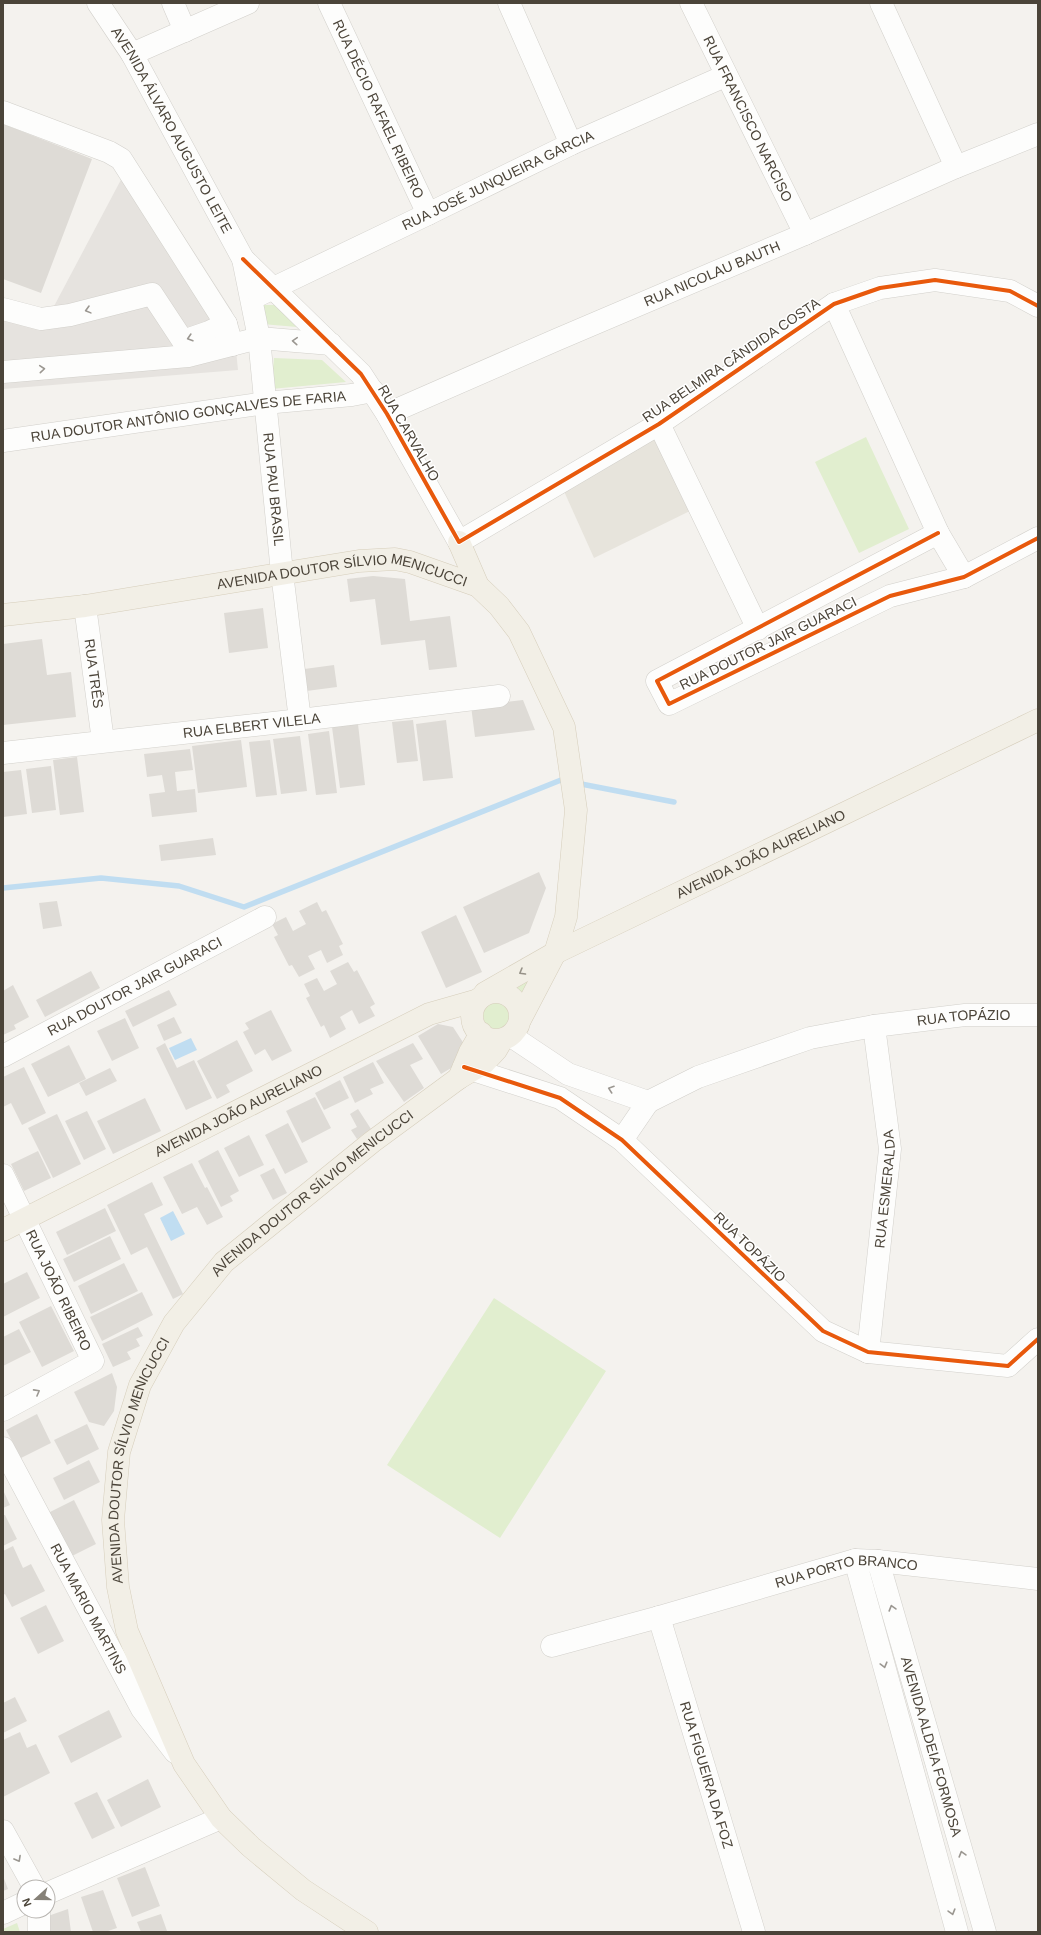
<svg xmlns="http://www.w3.org/2000/svg" width="1041" height="1935" font-family="Helvetica,sans-serif">
<rect width="100%" height="100%" fill="#f4f2ee"/>
<!-- residential -->
<path fill="#e7e4dc" d="M 657,431 L 694,509 L 594,558 L 563,489 Z"/>
<!-- green -->
<path fill="#e1eecf" d="M 261,305 L 278,305 L 297,327 L 262,324 Z
M 274,358 L 322,360 L 346,382 L 271,389 Z
M 866,437 L 909,529 L 859,553 L 815,462 Z
M 538,973 L 522,999 L 510,987 Z
M483 1015a15 15 0 1 1 30 0a15 15 0 1 1-30 0Z
M 494,1298 L 606,1371 L 500,1538 L 387,1465 Z
M 17,1923 L 20,1932 L 3,1932 L 3,1929 Z"/>
<!-- parking -->
<path fill="#e6e3df" d="M 133,157 L 232,311 L 238,370 L 3,389 L 3,309 L 52,310 Z"/>
<!-- water -->
<path fill="#c0ddf1" d="M 191,1038 L 197,1050 L 175,1060 L 169,1048 Z
M 173,1211 L 185,1234 L 171,1241 L 160,1218 Z"/>
<g fill="none" stroke-linecap="round" stroke-linejoin="round">
<!-- stream -->
<path stroke="#c0ddf1" stroke-width="5.5" d="M 576,783 L 674,802
M 3,888 L 101,878 L 179,886 L 244,907 L 561,780 L 568,781"/>
</g>
<!-- building -->
<path fill="#dedbd6" d="M 3,124 L 92,159 L 41,293 L 3,279 Z
M 373,576 L 405,579 L 410,621 L 450,616 L 457,667 L 429,670 L 425,640 L 381,645 L 375,599 L 350,602 L 347,579 Z
M 263,608 L 268,648 L 229,653 L 224,613 Z
M 42,639 L 47,675 L 71,672 L 76,717 L 3,725 L 3,644 Z
M 334,665 L 337,687 L 299,692 L 297,670 Z
M 523,700 L 535,730 L 475,737 L 471,706 Z
M 413,720 L 418,761 L 397,763 L 392,722 Z
M 446,720 L 453,778 L 423,781 L 416,724 Z
M 358,724 L 365,785 L 340,788 L 332,727 Z
M 329,731 L 337,793 L 316,795 L 308,734 Z
M 300,736 L 307,791 L 281,794 L 273,739 Z
M 241,740 L 247,787 L 198,793 L 192,746 Z
M 270,740 L 277,795 L 256,797 L 249,742 Z
M 190,749 L 193,770 L 175,772 L 177,791 L 195,789 L 197,812 L 152,817 L 149,794 L 165,792 L 162,775 L 147,777 L 144,754 Z
M 77,757 L 84,812 L 60,815 L 53,760 Z
M 51,766 L 56,810 L 32,813 L 26,769 Z
M 21,770 L 27,814 L 3,817 L 3,772 Z
M 213,838 L 216,855 L 161,861 L 159,845 Z
M 539,872 L 546,888 L 529,933 L 484,953 L 463,907 Z
M 57,901 L 62,926 L 43,929 L 39,903 Z
M 317,902 L 322,912 L 326,910 L 343,944 L 339,946 L 343,955 L 327,963 L 321,950 L 308,956 L 315,969 L 299,977 L 292,965 L 289,966 L 274,937 L 278,935 L 272,924 L 286,917 L 293,931 L 306,924 L 299,911 Z
M 456,915 L 482,972 L 446,988 L 421,932 Z
M 348,962 L 354,972 L 357,970 L 375,1004 L 370,1007 L 375,1016 L 359,1024 L 352,1010 L 340,1017 L 346,1029 L 330,1038 L 324,1025 L 321,1027 L 306,998 L 310,996 L 304,984 L 317,978 L 324,991 L 337,984 L 330,971 Z
M 91,971 L 100,988 L 45,1017 L 36,1000 Z
M 13,985 L 29,1017 L 14,1025 L 16,1029 L 3,1035 L 3,991 Z
M 169,990 L 177,1005 L 133,1027 L 125,1011 Z
M 271,1010 L 292,1051 L 272,1061 L 265,1049 L 255,1055 L 243,1032 L 249,1029 L 245,1023 Z
M 174,1017 L 182,1033 L 164,1041 L 157,1025 Z
M 125,1018 L 139,1048 L 112,1061 L 97,1031 Z
M 438,1024 L 453,1027 L 466,1047 L 463,1061 L 441,1074 L 418,1036 Z
M 237,1040 L 253,1071 L 226,1085 L 230,1092 L 217,1099 L 197,1061 Z
M 165,1043 L 177,1068 L 194,1060 L 212,1098 L 186,1110 L 156,1048 Z
M 413,1043 L 423,1059 L 410,1065 L 424,1088 L 404,1102 L 376,1061 Z
M 69,1045 L 86,1079 L 48,1097 L 31,1064 Z
M 373,1062 L 384,1083 L 370,1089 L 373,1094 L 355,1103 L 343,1077 Z
M 24,1067 L 46,1113 L 22,1125 L 11,1103 L 3,1107 L 3,1077 Z
M 110,1068 L 117,1081 L 86,1096 L 79,1083 Z
M 340,1080 L 349,1098 L 324,1110 L 315,1093 Z
M 315,1097 L 331,1128 L 302,1143 L 286,1111 Z
M 145,1098 L 161,1131 L 113,1154 L 97,1121 Z
M 358,1109 L 371,1129 L 357,1139 L 351,1130 L 357,1127 L 350,1114 Z
M 87,1111 L 106,1149 L 84,1160 L 65,1121 Z
M 57,1114 L 81,1164 L 53,1178 L 28,1128 Z
M 288,1123 L 308,1162 L 285,1174 L 265,1135 Z
M 249,1135 L 264,1165 L 239,1177 L 224,1148 Z
M 218,1150 L 239,1191 L 230,1196 L 233,1201 L 221,1207 L 198,1161 Z
M 38,1151 L 51,1178 L 24,1191 L 11,1164 Z
M 192,1163 L 205,1188 L 207,1187 L 223,1217 L 207,1225 L 197,1207 L 182,1214 L 163,1177 Z
M 274,1168 L 287,1193 L 273,1200 L 260,1175 Z
M 152,1182 L 163,1205 L 144,1214 L 183,1294 L 173,1299 L 147,1247 L 131,1255 L 107,1205 Z
M 105,1208 L 116,1231 L 67,1255 L 56,1232 Z
M 110,1236 L 121,1259 L 74,1282 L 63,1259 Z
M 124,1263 L 138,1291 L 91,1314 L 78,1286 Z
M 27,1272 L 40,1298 L 3,1317 L 3,1284 Z
M 142,1292 L 153,1315 L 102,1341 L 90,1317 Z
M 51,1306 L 74,1351 L 42,1367 L 19,1322 Z
M 138,1327 L 143,1336 L 136,1339 L 140,1346 L 127,1352 L 131,1359 L 113,1367 L 102,1344 Z
M 19,1329 L 31,1352 L 3,1366 L 3,1337 Z
M 112,1373 L 117,1387 L 114,1411 L 104,1426 L 89,1422 L 74,1392 Z
M 37,1414 L 51,1443 L 21,1458 L 6,1430 Z
M 87,1424 L 99,1449 L 67,1465 L 54,1440 Z
M 89,1460 L 100,1482 L 64,1500 L 53,1478 Z
M 3,1490 L 10,1505 L 3,1508 Z
M 74,1500 L 96,1544 L 70,1557 L 48,1513 Z
M 3,1515 L 5,1515 L 17,1539 L 3,1546 Z
M 13,1546 L 23,1568 L 31,1564 L 45,1591 L 12,1607 L 5,1594 L 3,1595 L 3,1551 Z
M 46,1605 L 64,1641 L 38,1654 L 20,1618 Z
M 15,1697 L 27,1721 L 3,1733 L 3,1703 Z
M 109,1710 L 122,1737 L 71,1763 L 58,1736 Z
M 20,1732 L 27,1748 L 36,1744 L 50,1773 L 3,1797 L 3,1740 Z
M 148,1779 L 161,1807 L 121,1827 L 107,1800 Z
M 97,1792 L 115,1828 L 92,1839 L 74,1803 Z
M 145,1867 L 160,1906 L 132,1917 L 117,1878 Z
M 3,1876 L 8,1889 L 3,1891 Z
M 103,1890 L 117,1928 L 105,1932 L 93,1932 L 81,1897 Z
M 68,1909 L 71,1932 L 49,1932 L 48,1916 Z
M 161,1914 L 167,1931 L 141,1932 L 137,1922 Z"/>
<g fill="none" stroke-linecap="round" stroke-linejoin="round">
<!-- minor casing -->
<g stroke="#d2d0cb" stroke-width="23">
<g id="minor">
<path id="s1" d="M 98,3 L 132,54 L 243,259 L 259,338 L 282,573 L 300,720"/>
<path d="M 173,3 L 185,31"/>
<path id="s2" d="M 329,3 L 428,214"/>
<path d="M 509,3 L 571,144"/>
<path id="s3" d="M 691,3 L 805,234"/>
<path d="M 881,3 L 956,167"/>
<path d="M 132,54 L 248,3"/>
<path d="M 3,112 L 109,152 L 121,159 L 226,324 L 232,345"/>
<path d="M 243,259 L 361,374 L 387,414 L 459,542 L 659,424 L 834,304 L 880,288 L 935,280 L 1010,291 L 1038,306"/>
<path id="s4" d="M 259,295 L 428,214 L 571,144 L 725,76"/>
<path d="M 834,304 L 938,533 L 964,577"/>
<path d="M 3,309 L 41,319 L 70,315 L 152,294 L 183,341 L 209,332 L 226,324"/>
<path d="M 3,372 L 188,356 L 259,338 L 331,344"/>
<path id="s5" d="M 387,414 L 556,340 L 805,234 L 956,167 L 1038,134"/>
<path d="M 659,424 L 758,629"/>
<path id="s6" d="M 3,441 L 265,403 L 352,395 L 373,391"/>
<path d="M 938,533 L 657,681 L 669,704 L 890,596 L 964,577 L 1038,538"/>
<path id="s7" d="M 85,606 L 103,741"/>
<path id="s8" d="M 3,753 L 300,720 L 499,696"/>
<path id="s9" d="M 511,1036 L 568,1074 L 648,1102 L 698,1077 L 810,1038 L 874,1026 L 965,1015 L 1038,1015"/>
<path id="s10" d="M 3,1056 L 265,917"/>
<path d="M 464,1067 L 560,1098 L 622,1140 L 823,1331 L 868,1352 L 1008,1366 L 1038,1339"/>
<path d="M 622,1140 L 648,1102"/>
<path id="s11" d="M 3,1175 L 93,1361 L 3,1410"/>
<path id="s12" d="M 868,1352 L 890,1149 L 874,1026"/>
<path id="s13" d="M 3,1448 L 142,1709 L 175,1752"/>
<path d="M 855,1560 L 957,1932"/>
<path id="s14" d="M 878,1561 L 985,1932"/>
<path id="s15" d="M 659,1617 L 754,1932"/>
<path id="s16" d="M 552,1646 L 659,1617 L 855,1560 L 878,1561 L 1038,1579"/>
<path d="M 3,1831 L 34,1887"/>
<path d="M 48,1893 L 221,1818"/>
<path d="M 39,1911 L 39,1932"/>
<path d="M 3,1913 L 24,1903"/>
</g>
</g>
<!-- major casing -->
<g stroke="#d6cebb" stroke-width="23">
<g id="major">
<path d="M 459,542 L 478,586"/>
<path id="s17" d="M 3,615 L 85,606 L 359,561 L 395,559 L 410,562 L 478,586 L 499,606 L 519,632 L 564,727 L 576,810 L 566,917 L 555,953 L 521,1018"/>
<circle cx="496" cy="1016" r="24"/>
<path id="s18" d="M 485,993 L 555,953 L 1038,720"/>
<path d="M 459,1078 L 470,1052 L 481,1033"/>
<path id="s19" d="M 3,1230 L 429,1014 L 478,1000"/>
<path id="s20" d="M 367,1932 L 303,1890 L 251,1847 L 221,1818 L 184,1764 L 127,1631 L 118,1587 L 113,1520 L 119,1452 L 140,1385 L 174,1323 L 224,1262 L 372,1142 L 459,1078 L 484,1063 L 496,1050 L 502,1040"/>
</g>
</g>
<!-- minor -->
<use href="#minor" stroke="#fdfdfc" stroke-width="22"/>
<!-- major -->
<use href="#major" stroke="#f2efe6" stroke-width="22"/>
<!-- cycleway casing -->
<g stroke="#fff" stroke-width="6">
<path id="cycleway" d="M 243,259 L 361,374 L 387,414 L 459,542 L 659,424 L 834,304 L 880,288 L 935,280 L 1010,291 L 1038,306
M 938,533 L 657,681 L 669,704 L 890,596 L 964,577 L 1038,538
M 464,1067 L 560,1098 L 622,1140 L 823,1331 L 868,1352 L 1008,1366 L 1038,1339"/>
</g>
<!-- cycleway -->
<use href="#cycleway" stroke="#e8590c" stroke-width="4"/>
</g>
<!-- one-way arrows -->
<defs><path id="oneway-chevron" d="M-2-3.5L2.5 0L-2 3.5" fill="none" stroke-width="1.6" stroke-linecap="round" stroke-linejoin="round"/></defs>
<g stroke="#9b9791">
<use href="#oneway-chevron" transform="translate(88 310) rotate(165)"/>
<use href="#oneway-chevron" transform="translate(190 338) rotate(163)"/>
<use href="#oneway-chevron" transform="translate(295 341) rotate(-176)"/>
<use href="#oneway-chevron" transform="translate(42 369) rotate(-5)"/>
<use href="#oneway-chevron" transform="translate(611 1089) rotate(-161)"/>
<use href="#oneway-chevron" transform="translate(37 1392) rotate(-29)"/>
<use href="#oneway-chevron" transform="translate(892 1608) rotate(-106)"/>
<use href="#oneway-chevron" transform="translate(884 1665) rotate(75)"/>
<use href="#oneway-chevron" transform="translate(962 1854) rotate(-106)"/>
<use href="#oneway-chevron" transform="translate(18 1859) rotate(61)"/>
<use href="#oneway-chevron" transform="translate(952 1912) rotate(74)"/>
</g>
<use stroke="#969187" href="#oneway-chevron" transform="translate(522 972) rotate(150)"/>
<g text-anchor="middle" stroke-width="3" stroke-linejoin="round" paint-order="stroke">
<!-- street labels -->
<g font-size="14" fill="#4b4439" stroke="#fff">
<text dy="5" stroke="none"><textPath href="#s2" startOffset="117">RUA DÉCIO RAFAEL RIBEIRO</textPath></text>
<text dy="5" stroke="none"><textPath href="#s3" startOffset="129">RUA FRANCISCO NARCISO</textPath></text>
<text dy="5" stroke="none"><textPath href="#s1" startOffset="147">AVENIDA ÁLVARO AUGUSTO LEITE</textPath></text>
<text dy="5" stroke="none"><textPath href="#s4" startOffset="265">RUA JOSÉ JUNQUEIRA GARCIA</textPath></text>
<text dy="5" stroke="none"><textPath href="#s5" startOffset="354">RUA NICOLAU BAUTH</textPath></text>
<text transform="translate(731 360) rotate(-34)" y="5">RUA BELMIRA CÂNDIDA COSTA</text>
<text dy="5" stroke="none"><textPath href="#s6" startOffset="187">RUA DOUTOR ANTÔNIO GONÇALVES DE FARIA</textPath></text>
<text transform="translate(409 433) rotate(60)" y="5">RUA CARVALHO</text>
<text dy="5" stroke="none"><textPath href="#s1" startOffset="527">RUA PAU BRASIL</textPath></text>
<text dy="5" stroke="none"><textPath href="#s17" startOffset="344">AVENIDA DOUTOR SÍLVIO MENICUCCI</textPath></text>
<text transform="translate(768 643) rotate(-26)" y="5">RUA DOUTOR JAIR GUARACI</text>
<text dy="5" stroke="none"><textPath href="#s7" startOffset="68">RUA TRÊS</textPath></text>
<text dy="5" stroke="none"><textPath href="#s8" startOffset="250">RUA ELBERT VILELA</textPath></text>
<text dy="5" stroke="none"><textPath href="#s18" startOffset="309">AVENIDA JOÃO AURELIANO</textPath></text>
<text dy="5" stroke="none"><textPath href="#s10" startOffset="149">RUA DOUTOR JAIR GUARACI</textPath></text>
<text dy="5" stroke="none"><textPath href="#s9" startOffset="483">RUA TOPÁZIO</textPath></text>
<text dy="5" stroke="none"><textPath href="#s19" startOffset="264">AVENIDA JOÃO AURELIANO</textPath></text>
<text dy="5" stroke="none"><textPath href="#s12" startOffset="164">RUA ESMERALDA</textPath></text>
<text dy="5" stroke="none"><textPath href="#s20" startOffset="908">AVENIDA DOUTOR SÍLVIO MENICUCCI</textPath></text>
<text transform="translate(750 1247) rotate(44)" y="5">RUA TOPÁZIO</text>
<text dy="5" stroke="none"><textPath href="#s11" startOffset="128">RUA JOÃO RIBEIRO</textPath></text>
<text dy="5" stroke="none"><textPath href="#s20" startOffset="572">AVENIDA DOUTOR SÍLVIO MENICUCCI</textPath></text>
<text dy="5" stroke="none"><textPath href="#s16" startOffset="305">RUA PORTO BRANCO</textPath></text>
<text dy="5" stroke="none"><textPath href="#s13" startOffset="182">RUA MARIO MARTINS</textPath></text>
<text dy="5" stroke="none"><textPath href="#s14" startOffset="193">AVENIDA ALDEIA FORMOSA</textPath></text>
<text dy="5" stroke="none"><textPath href="#s15" startOffset="165">RUA FIGUEIRA DA FOZ</textPath></text>
</g>
</g>
<!-- border -->
<rect width="1041" height="1935" fill="none" stroke="#4b4439" stroke-width="8"/>
<!-- north arrow -->
<g transform="translate(36 1899) rotate(249)"><circle r="19" fill="#ffffff" stroke="#b7b4b0"/>
<path d="M0-3L7 15L0 10L-7 15Z" fill="#868178"/>
<text y="-6" font-size="11" font-weight="bold" text-anchor="middle" fill="#4b4439">N</text>
</g>
</svg>
